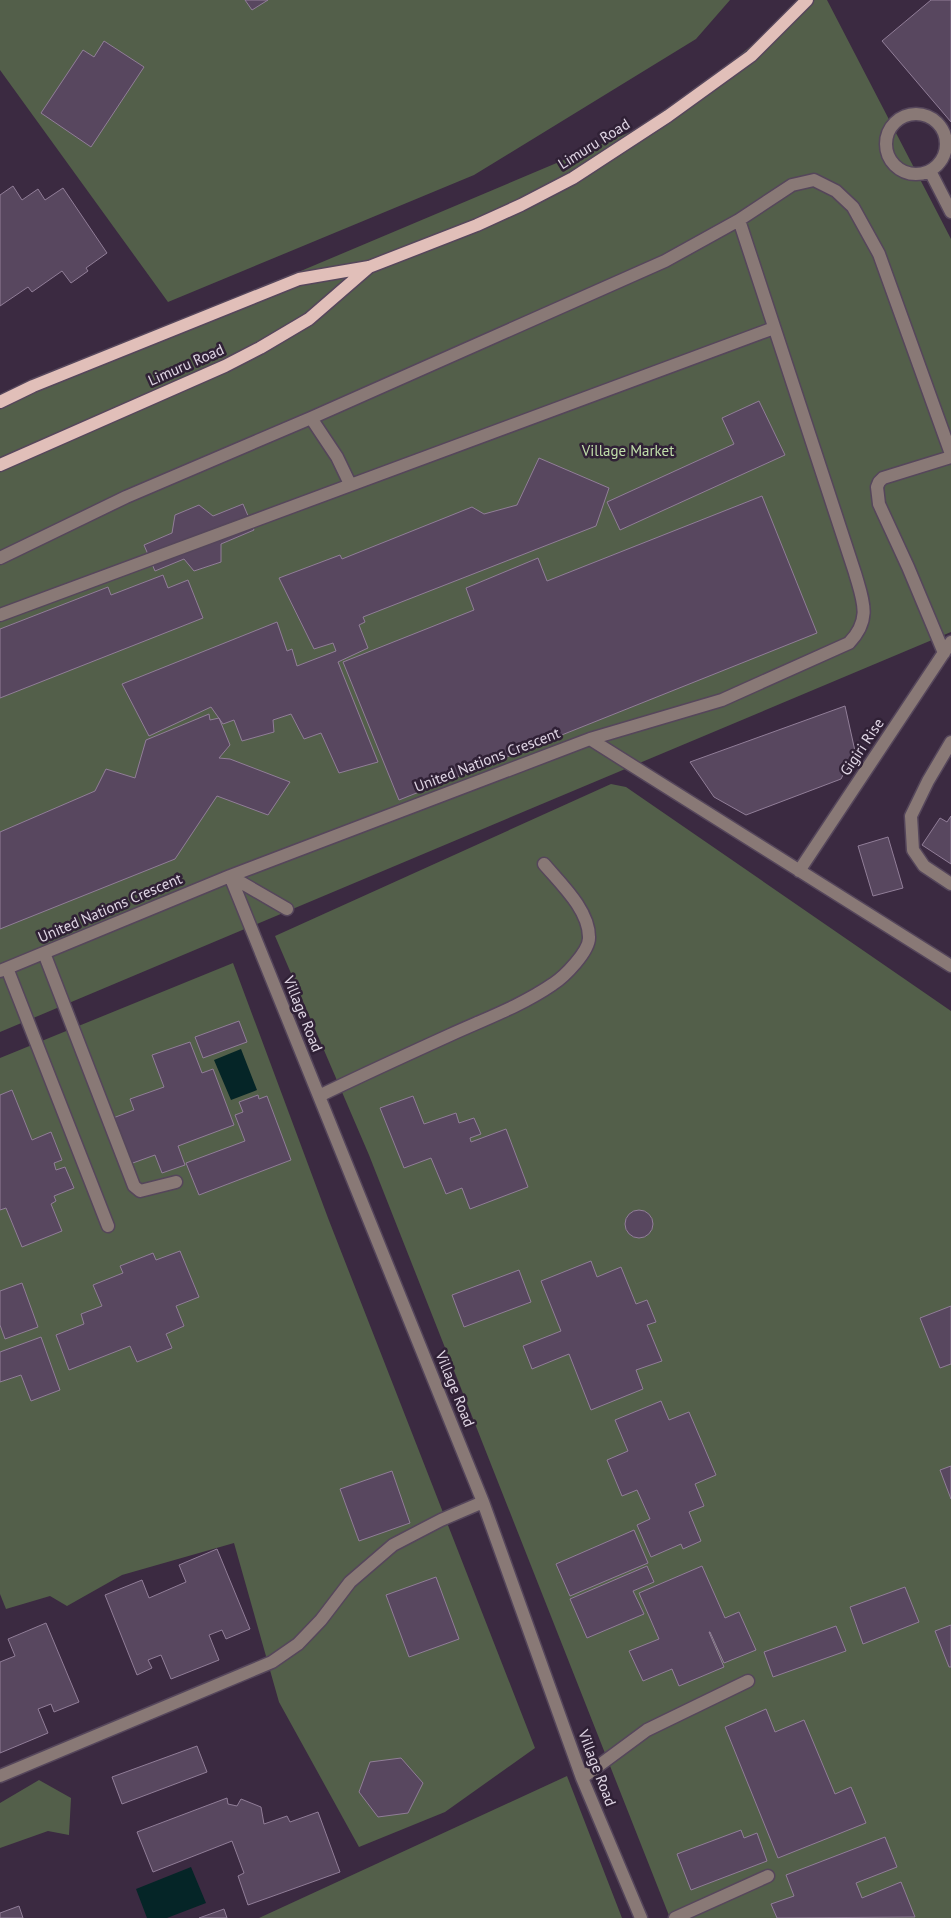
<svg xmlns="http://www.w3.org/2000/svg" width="951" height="1918" font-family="'PT Sans',sans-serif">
<rect width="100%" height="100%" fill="#3b2a41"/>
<!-- green -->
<path fill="#535f4a" d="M 0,0 L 730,0 L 696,39 L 474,175 L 168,302 L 0,70 Z
M 805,0 L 827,0 L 951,239 L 951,632 L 0,1032 L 0,398 L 668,116 Z
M 611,784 L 626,787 L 951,1011 L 951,1918 L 670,1918 L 369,1155 L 275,936 Z
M 233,963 L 328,1218 L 535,1748 L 445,1812 L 359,1847 L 279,1702 L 234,1543 L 122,1575 L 67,1606 L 50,1596 L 6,1609 L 0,1594 L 0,1058 Z
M 567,1776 L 622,1918 L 259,1918 Z
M 39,1780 L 71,1798 L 69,1835 L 48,1831 L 0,1848 L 0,1803 Z"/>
<!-- water -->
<path fill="#052527" d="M 241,1049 L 257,1090 L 231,1100 L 214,1060 Z
M 191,1867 L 206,1903 L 167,1918 L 147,1918 L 136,1889 Z"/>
<!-- building -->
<path fill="#58475f" stroke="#917e98" d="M 245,0 L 268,0 L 252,10 Z
M 931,0 L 951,0 L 951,122 L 882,41 Z
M 104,41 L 144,67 L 91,147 L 41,113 L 83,50 L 94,57 Z
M 13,186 L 22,200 L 38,189 L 45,200 L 63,188 L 107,253 L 86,268 L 88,271 L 71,283 L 62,271 L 32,292 L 28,287 L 0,306 L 0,195 Z
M 759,401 L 785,455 L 620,530 L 607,502 L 734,444 L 722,418 Z
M 539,458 L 609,488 L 596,526 L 363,617 L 365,622 L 359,625 L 368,648 L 338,662 L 378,762 L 339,773 L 321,733 L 304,739 L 291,714 L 273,720 L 274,732 L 242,741 L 234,720 L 223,724 L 211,707 L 149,736 L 122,684 L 277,622 L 287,651 L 292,649 L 297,666 L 336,651 L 333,643 L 314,649 L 279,578 L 340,555 L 342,559 L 472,507 L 484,514 L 517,505 Z
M 762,496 L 817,633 L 399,800 L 343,662 L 474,610 L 466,588 L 538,558 L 547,581 Z
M 243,504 L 254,530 L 221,544 L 221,562 L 194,571 L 184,559 L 155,571 L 144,545 L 172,533 L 175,515 L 199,505 L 213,516 Z
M 163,575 L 168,588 L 188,580 L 203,618 L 0,698 L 0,629 L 108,587 L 111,595 Z
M 845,706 L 855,751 L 841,779 L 746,815 L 714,797 L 690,762 Z
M 209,714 L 210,720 L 219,718 L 230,745 L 219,758 L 230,759 L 290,782 L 268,815 L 217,796 L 175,859 L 0,929 L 0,832 L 95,791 L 106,769 L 135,778 L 146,740 Z
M 951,816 L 951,864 L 922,845 L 940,818 L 947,822 Z
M 888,837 L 903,888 L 873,896 L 858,846 Z
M 239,1021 L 247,1042 L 203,1058 L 195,1037 Z
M 190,1042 L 202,1073 L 213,1069 L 234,1125 L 178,1146 L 185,1165 L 162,1173 L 155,1155 L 130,1164 L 113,1118 L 134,1110 L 130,1099 L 164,1087 L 152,1055 Z
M 12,1090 L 32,1140 L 51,1132 L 62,1160 L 54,1163 L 56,1170 L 65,1167 L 74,1188 L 54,1196 L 56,1201 L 51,1204 L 62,1231 L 22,1247 L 6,1208 L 0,1210 L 0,1095 Z
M 258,1095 L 259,1099 L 267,1096 L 291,1160 L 199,1195 L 186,1163 L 245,1141 L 235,1115 L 243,1112 L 239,1102 Z
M 413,1096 L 424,1124 L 456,1113 L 459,1123 L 474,1118 L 481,1134 L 470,1138 L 471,1142 L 506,1129 L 528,1187 L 470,1209 L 462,1188 L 446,1194 L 431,1158 L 404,1168 L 380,1108 Z
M625 1224a14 14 0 1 1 28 0a14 14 0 1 1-28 0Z
M 180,1251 L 199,1297 L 176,1306 L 184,1326 L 166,1334 L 172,1348 L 137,1362 L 130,1346 L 69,1370 L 56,1335 L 84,1324 L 81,1314 L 102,1306 L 93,1285 L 123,1273 L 120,1266 L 153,1253 L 156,1260 Z
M 591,1261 L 597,1277 L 621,1267 L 636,1304 L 647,1300 L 656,1322 L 647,1325 L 662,1361 L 636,1370 L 643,1389 L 591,1410 L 569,1354 L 532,1369 L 523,1346 L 561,1331 L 541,1281 Z
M 519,1270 L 531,1302 L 464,1327 L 452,1295 Z
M 22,1283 L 38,1327 L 5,1339 L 0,1325 L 0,1291 Z
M 951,1306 L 951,1364 L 940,1368 L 920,1318 Z
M 41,1337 L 60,1390 L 31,1401 L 21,1375 L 0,1382 L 0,1352 Z
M 661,1401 L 669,1420 L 689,1412 L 716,1475 L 695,1484 L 704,1506 L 689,1512 L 701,1541 L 683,1549 L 681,1544 L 651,1557 L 637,1525 L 650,1519 L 637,1490 L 622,1496 L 607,1460 L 628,1451 L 615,1420 Z
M 951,1466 L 951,1499 L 940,1470 Z
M 392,1471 L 410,1523 L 359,1541 L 340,1489 Z
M 634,1530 L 648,1563 L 570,1596 L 556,1564 Z
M 217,1549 L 250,1629 L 226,1639 L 222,1630 L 209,1635 L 219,1660 L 171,1679 L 161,1655 L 148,1660 L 152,1668 L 137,1675 L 105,1595 L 142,1580 L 149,1598 L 186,1582 L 179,1565 Z
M 647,1566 L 654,1582 L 633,1591 L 644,1614 L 587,1638 L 570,1599 Z
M 702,1566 L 725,1618 L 739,1612 L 756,1650 L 724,1663 L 710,1632 L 709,1632 L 724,1667 L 679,1686 L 672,1669 L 643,1681 L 629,1651 L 659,1639 L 639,1593 Z
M 436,1577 L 459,1639 L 409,1657 L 386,1595 Z
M 905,1587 L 919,1622 L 863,1644 L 850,1607 Z
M 46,1623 L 79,1702 L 54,1712 L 51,1704 L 38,1709 L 48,1733 L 0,1753 L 0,1662 L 15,1656 L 8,1639 Z
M 951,1625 L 951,1667 L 949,1667 L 935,1631 Z
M 836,1626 L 846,1651 L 773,1677 L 764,1652 Z
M 766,1709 L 775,1732 L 804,1720 L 835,1794 L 851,1787 L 866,1823 L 778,1858 L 725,1727 Z
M 197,1746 L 207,1772 L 122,1804 L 112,1777 Z
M 401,1758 L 423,1783 L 408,1813 L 378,1817 L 359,1792 L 370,1762 Z
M 227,1798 L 228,1804 L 237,1806 L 241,1799 L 261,1807 L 264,1824 L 287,1816 L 290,1822 L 318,1812 L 340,1872 L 248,1905 L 238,1876 L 244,1873 L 232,1841 L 153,1872 L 137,1832 Z
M 741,1830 L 744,1838 L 757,1833 L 767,1861 L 691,1890 L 677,1854 Z
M 885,1837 L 897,1867 L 856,1883 L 862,1898 L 901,1882 L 915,1917 L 777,1918 L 771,1904 L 794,1896 L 786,1875 Z
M 19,1906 L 23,1918 L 0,1918 L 0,1913 Z
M 224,1909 L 227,1918 L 199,1918 Z"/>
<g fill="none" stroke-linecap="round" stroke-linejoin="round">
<!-- minor casing -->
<g stroke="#55465b" stroke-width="15">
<path id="minor" d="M886 144a30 30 0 1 1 60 0a30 30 0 1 1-60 0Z
M 930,171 L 951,212
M 311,418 L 337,457 L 350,484
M 0,558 L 126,497 L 311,418 L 665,261 L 739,220
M 0,615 L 774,328
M 944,653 L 908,567 L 879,504 L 877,487 L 879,482 L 883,478 L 951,457
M 590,739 L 722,700 L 849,643 C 872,619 863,601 855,573 L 739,220 L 792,185 L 814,180 L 836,191 L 853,207 L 879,254 L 951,454
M 951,742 L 928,781 L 911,816 L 913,850 L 924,866 L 951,884
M 799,871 L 951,642
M 230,876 L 483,1502 L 582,1778 L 641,1918
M 230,876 L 287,909
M 44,953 L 134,1186 L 140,1191 L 176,1182
M 7,968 L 108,1226
M 0,971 L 230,876 L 590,739 L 951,966
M 319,1096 C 362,1075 406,1055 450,1035 C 485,1019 521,1006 553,984 C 564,977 590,951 589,937 C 589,910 561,884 544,864
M 0,1776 L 272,1662 L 298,1644 L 321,1620 L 350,1582 L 393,1545 L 441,1520 L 483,1502
M 582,1778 L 647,1730 L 748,1681
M 675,1918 L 768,1876"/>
</g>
<!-- major casing -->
<g stroke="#55465b" stroke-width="15">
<path id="major" d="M 0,402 L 33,386 L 299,279 L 369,267 L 477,225 L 521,205 L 573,178 L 668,116 L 751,56 L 807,0
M 0,465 L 225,366 L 260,348 L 309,319 L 369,267"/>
</g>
<!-- minor -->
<use href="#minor" stroke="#897976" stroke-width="12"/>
<!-- major -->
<use href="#major" stroke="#e1bfb9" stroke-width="12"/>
</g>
<g text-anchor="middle" stroke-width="5" stroke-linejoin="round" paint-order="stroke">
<!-- street labels -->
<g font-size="15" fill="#e0d6e5" stroke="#302136">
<text transform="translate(594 144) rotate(-32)" y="5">Limuru Road</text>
<text transform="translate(186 365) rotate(-24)" y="5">Limuru Road</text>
<text transform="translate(862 747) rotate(-56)" y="5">Gigiri Rise</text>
<text transform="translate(487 760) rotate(-21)" y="5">United Nations Crescent</text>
<text transform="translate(110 908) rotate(-23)" y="5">United Nations Crescent</text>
<text transform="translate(303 1014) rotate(68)" y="5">Village Road</text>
<text transform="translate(455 1389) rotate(68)" y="5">Village Road</text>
<text transform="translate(597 1768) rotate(69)" y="5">Village Road</text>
</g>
<!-- park labels -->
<g font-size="15" fill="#c1dfab" stroke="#302136">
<text x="628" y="456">Village Market</text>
</g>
</g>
</svg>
